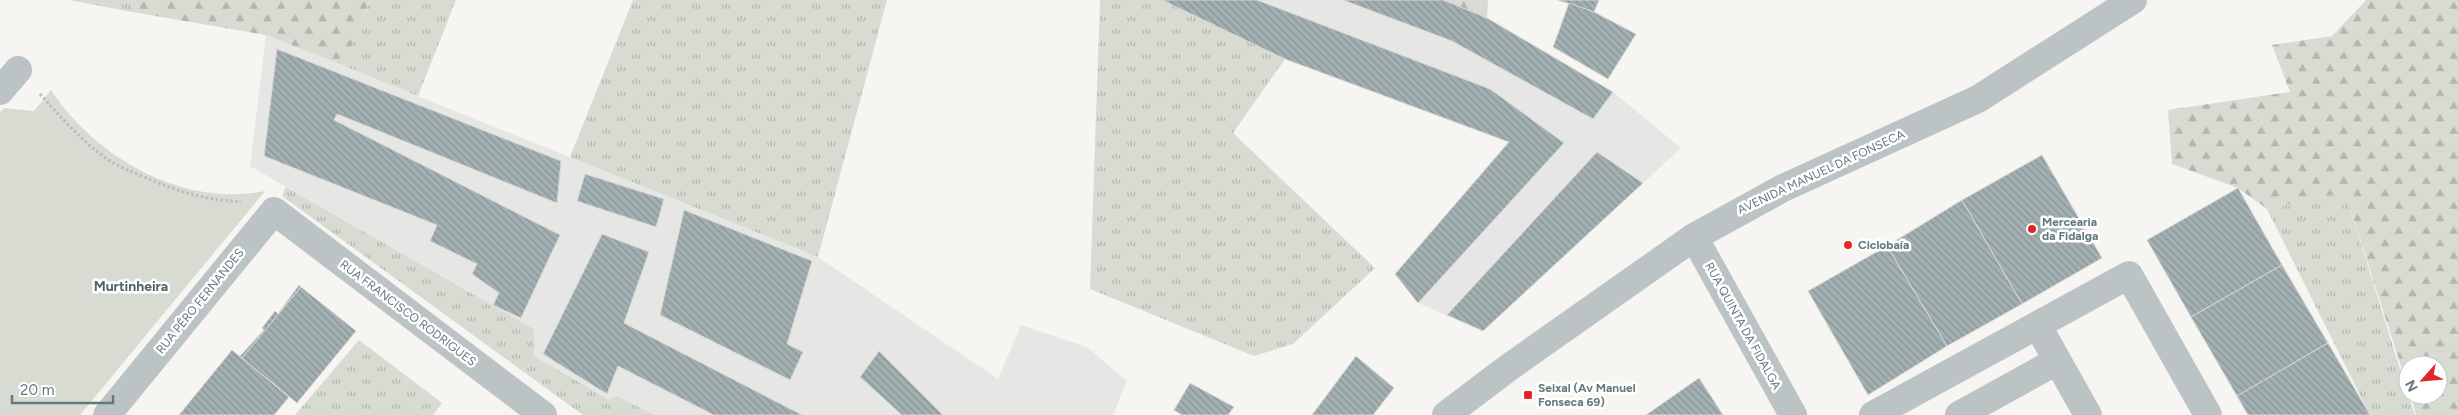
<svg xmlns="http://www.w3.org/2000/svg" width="2458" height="415" font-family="Figtree,sans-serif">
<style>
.built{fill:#e6e7e5}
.grass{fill:url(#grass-tufts)}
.forest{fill:url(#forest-firs)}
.green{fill:#d7dbd1}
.building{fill:url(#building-back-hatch);stroke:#d7d6d5}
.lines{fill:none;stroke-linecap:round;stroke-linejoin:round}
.path{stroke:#b9bdbe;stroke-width:3;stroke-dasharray:2.5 2.5;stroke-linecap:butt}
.minor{stroke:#bcc3c5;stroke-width:28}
.tertiary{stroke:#bcc3c5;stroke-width:28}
.poi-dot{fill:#e22628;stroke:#fff;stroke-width:2}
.labels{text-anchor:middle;stroke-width:5;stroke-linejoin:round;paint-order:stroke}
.street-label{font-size:12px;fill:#61787d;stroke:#fff}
.poi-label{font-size:12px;font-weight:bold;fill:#61787d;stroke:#fff;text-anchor:start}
.neighbourhood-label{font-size:14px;font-weight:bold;fill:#536468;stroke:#fff}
</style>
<defs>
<pattern id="grass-tufts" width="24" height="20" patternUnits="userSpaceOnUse" patternTransform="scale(1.25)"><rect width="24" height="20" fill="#d7dbd1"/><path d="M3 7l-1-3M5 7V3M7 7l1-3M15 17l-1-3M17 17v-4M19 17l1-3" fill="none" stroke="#b2b6af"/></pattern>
<pattern id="forest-firs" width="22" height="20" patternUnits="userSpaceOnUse" patternTransform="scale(1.25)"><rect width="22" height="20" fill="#d7dbd1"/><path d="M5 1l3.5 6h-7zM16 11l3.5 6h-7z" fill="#b2b6af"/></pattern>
<pattern id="building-back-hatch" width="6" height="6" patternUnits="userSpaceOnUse" patternTransform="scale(1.25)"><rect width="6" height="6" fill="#a3b0b2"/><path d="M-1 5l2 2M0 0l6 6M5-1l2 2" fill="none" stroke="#889496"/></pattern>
</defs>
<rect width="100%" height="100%" fill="#f6f5f2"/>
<!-- built -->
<g class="built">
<polygon points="1162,0 1443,0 1487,18 1613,92 1681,148 1483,331 1418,303 1395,274 1508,142 1285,59"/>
<polygon points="266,35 818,257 998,379 1021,325 1087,347 1127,381 1113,415 654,415 619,396 608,399 534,356 534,329 250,166"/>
</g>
<!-- grass -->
<g class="grass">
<polygon points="69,0 135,0 138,13"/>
<polygon points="370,0 456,0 418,96 344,66"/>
<polygon points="633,0 887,0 818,257 570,157"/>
<polygon points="1100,0 1162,0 1285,59 1233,133 1375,268 1293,344 1254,356 1090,289"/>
<polygon points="286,187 534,329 534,356 608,399 618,396 654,415 583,415 282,196"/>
<polygon points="2345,192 2408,395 2415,415 2370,415 2267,209"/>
<polygon points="359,340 442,403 433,415 295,415"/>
</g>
<!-- forest -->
<g class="forest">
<polygon points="135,0 370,0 344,66 266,35 138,13"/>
<polygon points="1443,0 1488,0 1487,18"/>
<polygon points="2366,0 2458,0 2458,415 2416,415 2410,395 2438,395 2438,365 2408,365 2408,388 2345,192 2267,209 2238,188 2172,164 2168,110 2290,92 2272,45 2332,36"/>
</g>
<!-- green -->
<path class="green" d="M51,90c44,67 132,118 214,101l-185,224h-80v-303l4,-4 30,3z"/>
<!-- building -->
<g class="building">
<polygon points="1162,0 1257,0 1490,89 1564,143 1418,303 1395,274 1509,142 1285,59"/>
<polygon points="1343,0 1443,0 1487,18 1613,92 1593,119 1452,41"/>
<polygon points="1558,0 1599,0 1594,12"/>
<polygon points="1569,3 1594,12 1636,34 1608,79 1553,47"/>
<polygon points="277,49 561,161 557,203 337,114 334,120 560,235 521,318 493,305 499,293 472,274 477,264 430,241 437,225 264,156"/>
<polygon points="1597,152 1643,183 1483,331 1447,315"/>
<polygon points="2042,155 2102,258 2022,304 1962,200"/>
<polygon points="585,174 664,199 656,227 577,201"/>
<polygon points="2238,188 2282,265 2191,317 2147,240"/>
<polygon points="1962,200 2022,304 1947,346 1887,246"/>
<polygon points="684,210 812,261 787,344 803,352 790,380 660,315"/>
<polygon points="602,234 649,252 624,323 802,415 714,415 618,366 607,394 543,354"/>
<polygon points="1887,246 1947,346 1868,395 1808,291"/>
<polygon points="2282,265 2328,343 2237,396 2191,317"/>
<polygon points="299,285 301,287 242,358 240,356 264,330 262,328 275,311 278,314"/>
<polygon points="301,287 356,331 297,403 242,358"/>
<polygon points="2328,343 2370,415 2248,415 2237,396"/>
<polygon points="232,350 289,397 274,415 179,415"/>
<polygon points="879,351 943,415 902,415 860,377"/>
<polygon points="1356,356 1394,388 1373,415 1312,415"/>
<polygon points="1699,378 1723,415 1646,415"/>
<polygon points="1190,383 1234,407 1228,415 1182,415 1174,410"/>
</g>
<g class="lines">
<!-- path -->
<path class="path" d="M40,94c19,21 37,42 59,59 13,11 28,17 43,23 37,16 59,23 99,26"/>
<!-- minor -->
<g class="minor">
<polyline points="0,91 18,70"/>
<polyline points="1694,237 1793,415"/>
<polyline points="2038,326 2088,415"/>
<polyline points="107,415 274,211 543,415"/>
<polyline points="1873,415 2129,275 2208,415"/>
<polyline points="1959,415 2057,361"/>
</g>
<!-- tertiary -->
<polyline class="tertiary" points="1446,415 1508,368 1694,237 1783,188 1978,99 2133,0"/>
</g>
<!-- markers -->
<g class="poi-dot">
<circle cx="2032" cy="229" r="5"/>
<circle cx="1848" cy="245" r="5"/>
<rect x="1523" y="390" width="10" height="10" rx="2.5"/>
</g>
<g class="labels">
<!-- street labels -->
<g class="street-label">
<text transform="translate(1821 172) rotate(-25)" y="4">AVENIDA MANUEL DA FONSECA</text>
<text transform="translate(200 301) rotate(-51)" y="4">RUA PÊRO FERNANDES</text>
<text transform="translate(408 313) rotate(37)" y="4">RUA FRANCISCO RODRIGUES</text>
<text transform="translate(1743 326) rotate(61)" y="4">RUA QUINTA DA FIDALGA</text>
</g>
<!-- poi labels -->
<g class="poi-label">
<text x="2042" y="226">Mercearia<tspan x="2042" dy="14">da Fidalga</tspan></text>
<text x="1858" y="249">Ciclobaía</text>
<text x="1538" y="392">Seixal (Av Manuel<tspan x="1538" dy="14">Fonseca 69)</tspan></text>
</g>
<!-- neighbourhood labels -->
<g class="neighbourhood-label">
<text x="131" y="291">Murtinheira</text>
</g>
</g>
<!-- north arrow -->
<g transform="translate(2423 380) rotate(243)"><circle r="24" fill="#ffffff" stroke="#c0c9cb"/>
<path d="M0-4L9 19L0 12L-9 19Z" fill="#e22628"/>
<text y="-8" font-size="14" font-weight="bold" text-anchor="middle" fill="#61787d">N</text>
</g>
<!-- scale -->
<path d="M12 395v8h101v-8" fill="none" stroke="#61787d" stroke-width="2.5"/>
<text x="20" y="395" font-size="15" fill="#61787d" stroke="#ffffff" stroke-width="4" paint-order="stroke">20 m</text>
</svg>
